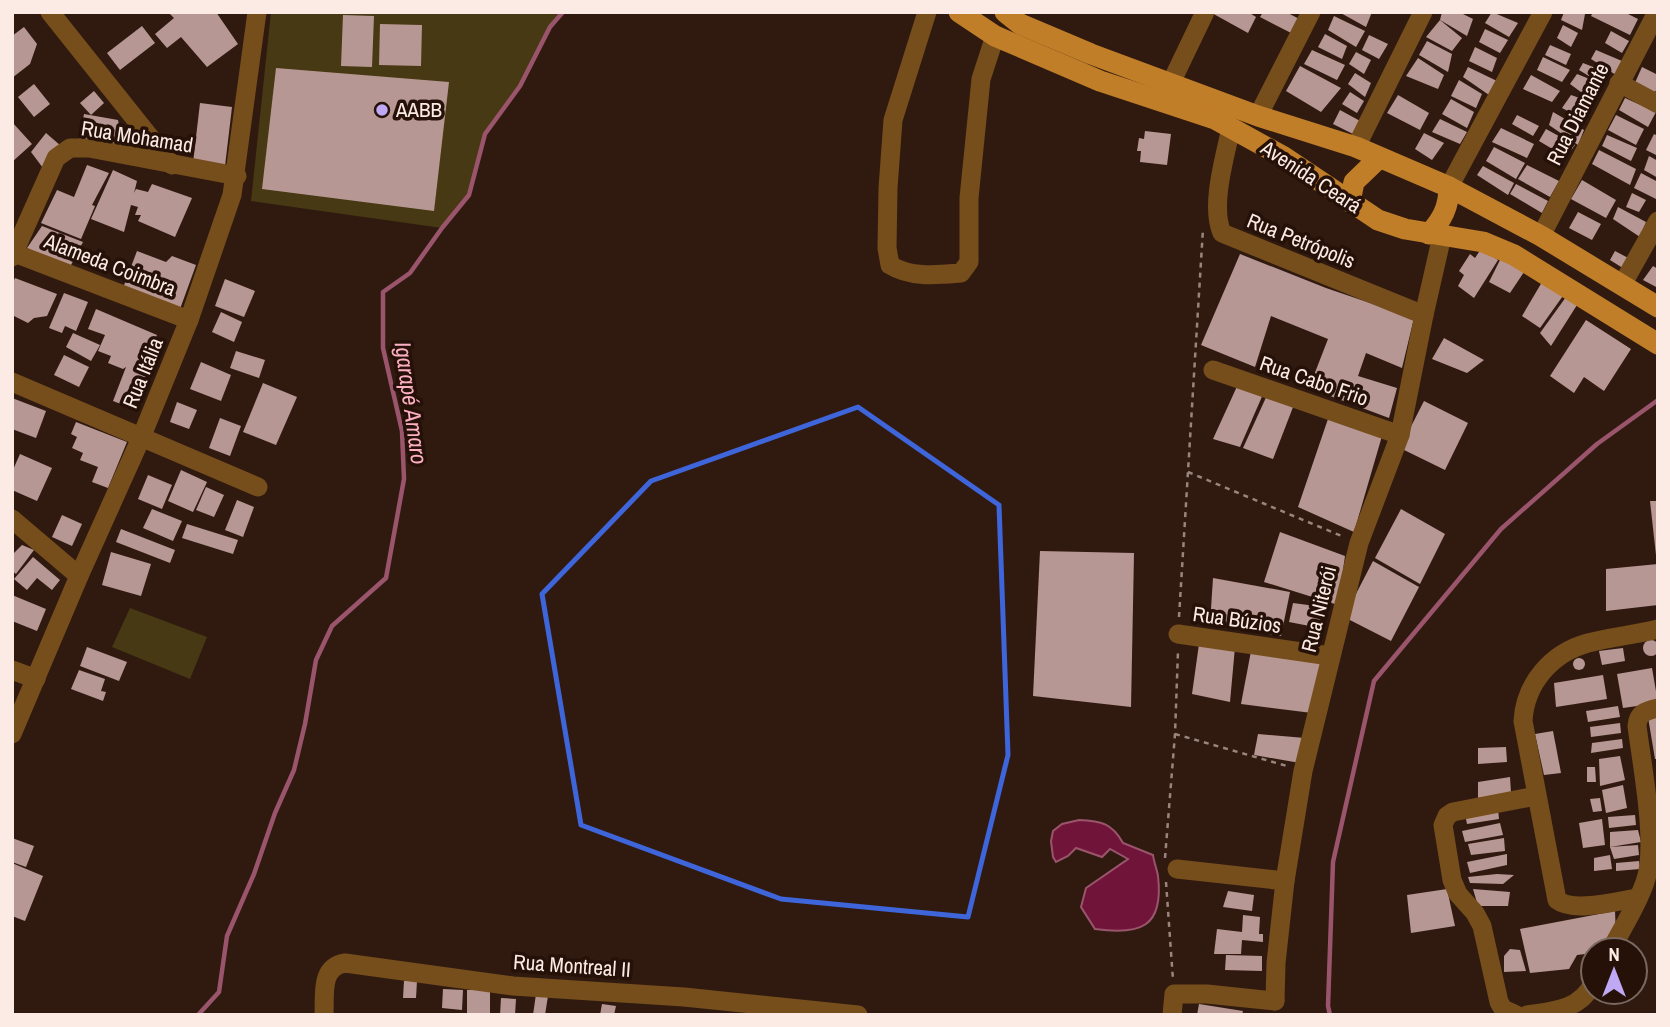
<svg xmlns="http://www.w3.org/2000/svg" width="1670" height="1027" font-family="'Archivo Narrow',sans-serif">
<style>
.green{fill:#473913}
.water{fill:#701539;stroke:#9a556c;stroke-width:2}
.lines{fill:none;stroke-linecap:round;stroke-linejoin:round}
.stream{stroke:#9a556c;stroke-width:4.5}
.building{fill:#b79794}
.path{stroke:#98857d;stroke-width:2.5;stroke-dasharray:5 5;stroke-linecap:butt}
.minor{stroke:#764e1c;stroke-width:19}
.major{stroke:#c17e28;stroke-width:21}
.marked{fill:none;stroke:#3e66da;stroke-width:5;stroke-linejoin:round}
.poi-dot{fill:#bfa9f4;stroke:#251107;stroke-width:2.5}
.labels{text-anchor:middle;stroke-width:7;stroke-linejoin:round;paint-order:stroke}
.poi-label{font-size:21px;fill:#fbebe4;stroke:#251107;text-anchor:start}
.street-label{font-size:21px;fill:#fbebe4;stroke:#251107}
.water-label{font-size:23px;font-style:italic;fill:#fdafc3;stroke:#251107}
</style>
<rect width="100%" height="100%" fill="#301a10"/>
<!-- green -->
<g class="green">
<polygon points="271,12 563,12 550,27 520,86 485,134 469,195 442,228 251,201"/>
<polygon points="130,608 207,637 190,679 112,647"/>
</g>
<!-- water -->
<path class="water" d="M1079,820c22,1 33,3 44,23l30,12c1,8 4,14 5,21 6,52 -18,59 -63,53l-14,-22 5,-19 42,-29 -18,-10 -8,8 -26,-9 -8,8 -12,6 -3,-5 -2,-16 2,-10 9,-7z"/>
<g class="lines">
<!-- stream -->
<g class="stream">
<polyline points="198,1015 219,992 227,936 254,874 275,813 294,770 305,724 316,660 332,626 386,578 404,479 402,431 383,348 383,292 410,273 442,228 469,195 485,134 520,86 550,27 563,12"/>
<polyline points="1330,1015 1328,1006 1333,862 1374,681 1501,529 1597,444 1658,400"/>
</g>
</g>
<!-- building -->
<g class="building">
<polygon points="168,12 216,12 238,44 207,67 181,37 167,48 155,34 174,18"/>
<polygon points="1210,12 1248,12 1256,17 1248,33"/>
<polygon points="1263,12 1286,12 1303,21 1295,35 1260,17"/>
<polygon points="1339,12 1372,12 1366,27"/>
<polygon points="1442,12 1459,12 1473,19 1467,36 1440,20"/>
<polygon points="1492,12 1518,23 1509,37 1485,23"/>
<polygon points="1564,12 1585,14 1582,30 1561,20"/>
<polygon points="1593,12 1624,12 1638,19 1630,35 1591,16"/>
<polygon points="343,15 374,16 372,67 341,66"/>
<polygon points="1334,16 1365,31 1356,47 1328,30"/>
<polygon points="1440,20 1462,38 1452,51 1426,37"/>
<polygon points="380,24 422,25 421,66 379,65"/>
<polygon points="1563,25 1578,33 1571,47 1557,38"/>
<polygon points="142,26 155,43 120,70 107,53"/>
<polygon points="24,27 37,44 30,64 12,78 12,36"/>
<polygon points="1485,29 1508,40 1500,53 1479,42"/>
<polygon points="1611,31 1629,41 1622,53 1605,43"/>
<polygon points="1325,34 1347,46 1342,59 1318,47"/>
<polygon points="1369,35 1388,44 1379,59 1362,50"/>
<polygon points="1427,41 1452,54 1448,72 1419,55"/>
<polygon points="1550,45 1571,54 1566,65 1545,55"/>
<polygon points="1475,47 1497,58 1492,72 1469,61"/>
<polygon points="1312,50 1345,65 1337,80 1304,64"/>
<polygon points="1596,50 1622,61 1616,75 1591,59"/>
<polygon points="1356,52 1371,60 1364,74 1349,64"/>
<polygon points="1543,57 1570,70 1562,82 1537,70"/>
<polygon points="1418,58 1444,75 1438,89 1406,76"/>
<polygon points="1583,63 1601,70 1597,81 1579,70"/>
<polygon points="1300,66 1341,88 1321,112 1286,91"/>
<polygon points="1468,67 1497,81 1489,95 1463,77"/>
<polygon points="1642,67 1658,75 1658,87 1655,92 1634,85"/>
<polygon points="276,68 449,82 434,211 262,189"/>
<polygon points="1355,73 1371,83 1365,97 1348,84"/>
<polygon points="1577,74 1597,82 1589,98 1570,84"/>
<polygon points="1531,75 1560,91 1552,102 1523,89"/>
<polygon points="1459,80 1482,94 1476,108 1451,96"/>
<polygon points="34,84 50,104 34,117 18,97"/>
<polygon points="94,91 104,103 91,115 80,103"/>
<polygon points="1350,92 1364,101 1357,113 1342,104"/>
<polygon points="1398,95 1429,113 1420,130 1387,113"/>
<polygon points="1571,95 1591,102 1585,120 1562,108"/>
<polygon points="1625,98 1656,112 1648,127 1619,110"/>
<polygon points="1451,99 1474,112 1467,128 1442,114"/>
<polygon points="200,103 232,107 225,166 193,163"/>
<polygon points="1340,110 1362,122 1355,135 1333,124"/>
<polygon points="1553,112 1584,130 1578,145 1549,125"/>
<polygon points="84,114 118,120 123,149 79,142"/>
<polygon points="1517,115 1539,126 1533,136 1512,124"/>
<polygon points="1616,115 1644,129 1636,145 1608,130"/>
<polygon points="1440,119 1467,132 1460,144 1432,132"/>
<polygon points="12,122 32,144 12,162"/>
<polygon points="1501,128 1534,144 1527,158 1492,142"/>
<polygon points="1546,129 1575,145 1566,157 1539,141"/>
<polygon points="1145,131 1171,134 1167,165 1140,162 1141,151 1137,151 1139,138 1144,139"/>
<polygon points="46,133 61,146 43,168 31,152"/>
<polygon points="1424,133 1444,143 1432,160 1415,149"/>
<polygon points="1654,134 1658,136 1658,156 1646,150"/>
<polygon points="1607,135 1637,148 1631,161 1602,146"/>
<polygon points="1494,147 1525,163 1516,179 1486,161"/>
<polygon points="1599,150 1636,169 1630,185 1592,164"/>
<polygon points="1649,156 1658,161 1658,178 1644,170"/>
<polygon points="87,165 109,173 92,205 95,206 81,239 41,223 57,190 74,197"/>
<polygon points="1527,165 1559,181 1550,197 1518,179"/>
<polygon points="1483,166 1514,183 1508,195 1477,175"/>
<polygon points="113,170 137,181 134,193 136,189 148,192 152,184 192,198 175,237 138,221 141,215 135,215 138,207 131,205 124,232 91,219"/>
<polygon points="1641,173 1658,182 1658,200 1634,188"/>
<polygon points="1582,180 1616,200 1606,218 1571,199"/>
<polygon points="1516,184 1548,201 1542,213 1510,194"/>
<polygon points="1632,193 1646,200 1639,212 1626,207"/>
<polygon points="1618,207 1646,222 1640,237 1613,219"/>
<polygon points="1578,212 1601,224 1592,240 1569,228"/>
<polygon points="42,226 83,242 69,269 27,248"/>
<polygon points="1481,249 1498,260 1474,298 1458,286 1464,275 1459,271 1470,254 1475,258"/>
<polygon points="137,251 166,262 172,256 196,265 180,309 123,288"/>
<polygon points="1615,251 1632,260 1626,270 1610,260"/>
<polygon points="1240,254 1326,288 1414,318 1402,368 1366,353 1358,376 1397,388 1389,418 1309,388 1328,339 1271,316 1255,367 1201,345"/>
<polygon points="1503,254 1526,269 1510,293 1489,282"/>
<polygon points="1653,266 1658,269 1658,288 1643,280"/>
<polygon points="1545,277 1565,293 1540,328 1522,316"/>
<polygon points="15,278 57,294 47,316 34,318 28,323 12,315 12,284"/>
<polygon points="225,279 255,291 244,317 215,306"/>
<polygon points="64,293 88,302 76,331 65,326 62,333 49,328"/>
<polygon points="1566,297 1577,305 1551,346 1540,333"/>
<polygon points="96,309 157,335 141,373 147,376 134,409 113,401 126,367 123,369 108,363 111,356 98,351 105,335 88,329"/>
<polygon points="221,312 242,322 234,342 212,332"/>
<polygon points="1586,320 1631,349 1604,391 1584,377 1574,393 1550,376"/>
<polygon points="73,333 100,345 91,361 66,347"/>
<polygon points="1444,338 1484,360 1467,373 1432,359"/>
<polygon points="236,351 265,360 259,378 230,368"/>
<polygon points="64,355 89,367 79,387 54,375"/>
<polygon points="201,362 231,375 221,401 190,389"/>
<polygon points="1239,382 1264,392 1240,447 1213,439"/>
<polygon points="263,383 297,397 276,445 243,432"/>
<polygon points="1268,393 1295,402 1273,459 1243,448"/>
<polygon points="12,398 46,411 36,438 12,429"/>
<polygon points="1424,401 1468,423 1445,470 1400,448"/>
<polygon points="177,402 197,410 189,429 170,422"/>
<polygon points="1329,416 1382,436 1354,532 1298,507"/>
<polygon points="220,418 241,426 230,456 209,448"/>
<polygon points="76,422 127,442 108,488 92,482 98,467 80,460 83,453 72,448 77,437 71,434"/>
<polygon points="20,454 52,468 37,501 12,490 12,472"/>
<polygon points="181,470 207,482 193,512 168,501"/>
<polygon points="148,475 172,485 162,509 138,499"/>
<polygon points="206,487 224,495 214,517 196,510"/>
<polygon points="237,500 254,507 243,537 225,530"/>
<polygon points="1650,501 1658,501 1658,554 1656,555"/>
<polygon points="152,509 182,521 173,541 143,528"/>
<polygon points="1401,509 1445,534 1420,584 1375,558"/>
<polygon points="62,515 82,524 72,546 52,537"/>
<polygon points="187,524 238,540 233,554 182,538"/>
<polygon points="121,529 175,550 170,563 116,542"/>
<polygon points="1280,532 1345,556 1338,605 1264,582"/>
<polygon points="22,545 34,550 16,574 12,571 12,555"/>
<polygon points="1040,551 1134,553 1131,707 1033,696"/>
<polygon points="111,552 151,564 141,596 102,585"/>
<polygon points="33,557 60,580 52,590 37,578 27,590 14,579"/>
<polygon points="1373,561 1419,587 1391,641 1344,617"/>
<polygon points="1658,564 1658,605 1606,611 1606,569"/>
<polygon points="1213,578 1290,592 1281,636 1210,624"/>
<polygon points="12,595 46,609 37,631 12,621"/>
<polygon points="1293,603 1323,607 1320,628 1289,622"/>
<circle cx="1651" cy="648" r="8"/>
<polygon points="1199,644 1235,647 1230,702 1192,694"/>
<polygon points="87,647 127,662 119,681 80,666"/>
<polygon points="1623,648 1625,661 1602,665 1599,651"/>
<polygon points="1251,651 1322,664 1312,713 1241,704"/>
<circle cx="1579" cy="664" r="6"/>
<polygon points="1652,668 1658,703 1623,708 1617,674"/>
<polygon points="79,670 105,679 101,691 106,692 103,701 71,689"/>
<polygon points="1603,675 1607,699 1556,707 1554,683"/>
<polygon points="1618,706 1620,717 1588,722 1586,711"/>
<polygon points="1658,714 1658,759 1655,759 1648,717"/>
<polygon points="1620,723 1621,733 1591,737 1590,727"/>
<polygon points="1553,731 1561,773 1544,775 1535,734"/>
<polygon points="1258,734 1305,738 1300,763 1254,755"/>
<polygon points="1622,739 1623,748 1591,753 1592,743"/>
<polygon points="1506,747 1507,762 1478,764 1478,748"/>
<polygon points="1620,756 1625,780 1600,786 1599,759"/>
<polygon points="1587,767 1595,767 1596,782 1587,782"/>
<polygon points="1510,777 1511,793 1478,798 1478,782"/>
<polygon points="1623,785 1627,808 1606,813 1602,790"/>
<polygon points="1600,798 1602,811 1593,812 1590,799"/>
<polygon points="1498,809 1499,819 1467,824 1465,814"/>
<polygon points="1635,815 1636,825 1609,828 1608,817"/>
<polygon points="1602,819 1605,845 1583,848 1579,823"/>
<polygon points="1500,823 1503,835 1465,842 1462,831"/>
<polygon points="1638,830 1641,842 1610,847 1638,845 1639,855 1614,859 1610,847 1610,832"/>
<polygon points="12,838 34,846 26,867 12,862"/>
<polygon points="1504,838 1505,851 1471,855 1468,844"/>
<polygon points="1507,854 1507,865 1470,873 1467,862"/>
<polygon points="1610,855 1612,869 1594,871 1594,858"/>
<polygon points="1639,861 1640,869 1616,871 1616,863"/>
<polygon points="12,863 43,876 25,921 12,916"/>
<polygon points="1497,874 1514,875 1503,884 1470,883 1468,877"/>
<polygon points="1447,889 1455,926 1411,933 1407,895"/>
<polygon points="1473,889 1510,892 1508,906 1478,906"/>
<polygon points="1228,891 1254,895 1252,911 1223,907"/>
<polygon points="1615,911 1616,936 1609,950 1593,950 1593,953 1577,955 1569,969 1530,973 1520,929"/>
<polygon points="1243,915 1260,917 1259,934 1263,934 1263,942 1242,940 1241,954 1214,954 1217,929 1242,932"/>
<polygon points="1510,949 1520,950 1526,971 1504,972 1504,956"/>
<polygon points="1226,955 1262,956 1262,971 1225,970"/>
<polygon points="404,981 417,981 416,998 403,998"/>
<polygon points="443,989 463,990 462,1010 442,1008"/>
<rect x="467" y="990" width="23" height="23"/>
<polygon points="536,994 548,996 545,1015 533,1015"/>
<polygon points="501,998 516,999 515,1015 500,1015"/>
<polygon points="602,1004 616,1006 614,1015 600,1015"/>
<polygon points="1199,1004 1243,1011 1242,1015 1197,1015"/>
</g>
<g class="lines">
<!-- path -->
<g class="path">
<polyline points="1188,472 1344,537"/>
<polyline points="1179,617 1203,229"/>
<polyline points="1175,734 1287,766"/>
<polyline points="1165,858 1175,734 1178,651"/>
<polyline points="1166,882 1173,980"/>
</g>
<!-- minor -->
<g class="minor">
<polyline points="50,12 172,165"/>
<path d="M927,12l-34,108 -5,68 -1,60 3,17c21,13 47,10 71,8l8,-11v-64l12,-119 14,-43"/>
<polyline points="1619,83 1658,104"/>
<polyline points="1170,85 1205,12"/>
<polyline points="1258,116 1311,12"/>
<path d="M1231,128c-6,29 -21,78 -9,105l202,82"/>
<polyline points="1356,147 1423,12"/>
<polyline points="1449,187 1543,12"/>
<polyline points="1541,236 1657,12"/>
<polyline points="14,253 189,320"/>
<polyline points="12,257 56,158 70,148 89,148 237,176"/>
<polyline points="1622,285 1658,221"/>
<polyline points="1213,370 1400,435"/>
<polyline points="12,382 258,487"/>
<polyline points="12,519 79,576"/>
<polyline points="1178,634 1330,656"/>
<polyline points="12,670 36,679"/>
<polyline points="12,734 79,576 141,438 189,320 232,195 257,12"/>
<polyline points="1177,869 1285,881"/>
<path d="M1638,898c-21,3 -64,15 -81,2l-34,-179c2,-37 28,-68 65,-78 22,-6 47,-8 70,-14"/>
<path d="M1611,950c11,-22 26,-44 34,-68 13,-35 -3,-116 -8,-156 1,-13 8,-15 21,-18"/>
<polyline points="1275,1001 1276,963 1285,881 1303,771 1359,543 1400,435 1424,315 1442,236"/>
<path d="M324,1015c1,-21 -4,-48 21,-52l168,23 171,11 174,18"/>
<polyline points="1172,1015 1174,994 1207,994 1275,1001"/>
<polyline points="1516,1015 1503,1009 1499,1002 1482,926 1475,913 1458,894 1452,880 1443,825 1447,816 1453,812 1536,796"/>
<path d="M1527,1015c27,-4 52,-5 66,-31"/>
</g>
<!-- major -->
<g class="major">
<polyline points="959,12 995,36 1100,81 1215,119 1284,157 1378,220 1405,229 1483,242 1514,255 1658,344"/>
<polyline points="1005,12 1020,24 1091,54 1258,116 1356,147 1449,187 1541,236 1658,307"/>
<polyline points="1350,202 1354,182 1379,158"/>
<path d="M1429,234c13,-14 20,-27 20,-47"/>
</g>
</g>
<!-- marked area -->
<path class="marked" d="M858,407l141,98 9,250 -40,162 -187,-18 -200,-74 -39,-231 109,-113z"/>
<!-- markers -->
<circle class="poi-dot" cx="382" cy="110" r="7"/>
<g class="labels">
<!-- poi labels -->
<g class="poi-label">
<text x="396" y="117">AABB</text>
</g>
<!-- street labels -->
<g class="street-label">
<text transform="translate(1578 114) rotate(-63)" y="7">Rua Diamante</text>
<text transform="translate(137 137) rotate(9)" y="7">Rua Mohamad</text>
<text transform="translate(1311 177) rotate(33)" y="7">Avenida Ceará</text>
<text transform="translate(1301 241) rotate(22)" y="7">Rua Petrópolis</text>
<text transform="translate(110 265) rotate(21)" y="7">Alameda Coimbra</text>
<text transform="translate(143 373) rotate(-68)" y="7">Rua Itália</text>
<text transform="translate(1314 381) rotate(19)" y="7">Rua Cabo Frio</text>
<text transform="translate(1319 609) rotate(-76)" y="7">Rua Niterói</text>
<text transform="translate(1237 620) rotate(8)" y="7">Rua Búzios</text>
<text transform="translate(572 966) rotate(4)" y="7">Rua Montreal II</text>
</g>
<!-- water labels -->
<g class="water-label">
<text transform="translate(411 403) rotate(82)" y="8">Igarapé Amaro</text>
</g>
</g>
<!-- border -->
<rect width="1670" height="1027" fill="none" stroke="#fbebe4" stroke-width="28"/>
<!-- north arrow -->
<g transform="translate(1614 971)"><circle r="33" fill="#251107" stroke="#7b685f" stroke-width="2"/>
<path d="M0-5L12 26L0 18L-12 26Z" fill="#bfa9f4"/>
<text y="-10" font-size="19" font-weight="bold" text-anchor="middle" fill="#fbebe4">N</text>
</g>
</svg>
